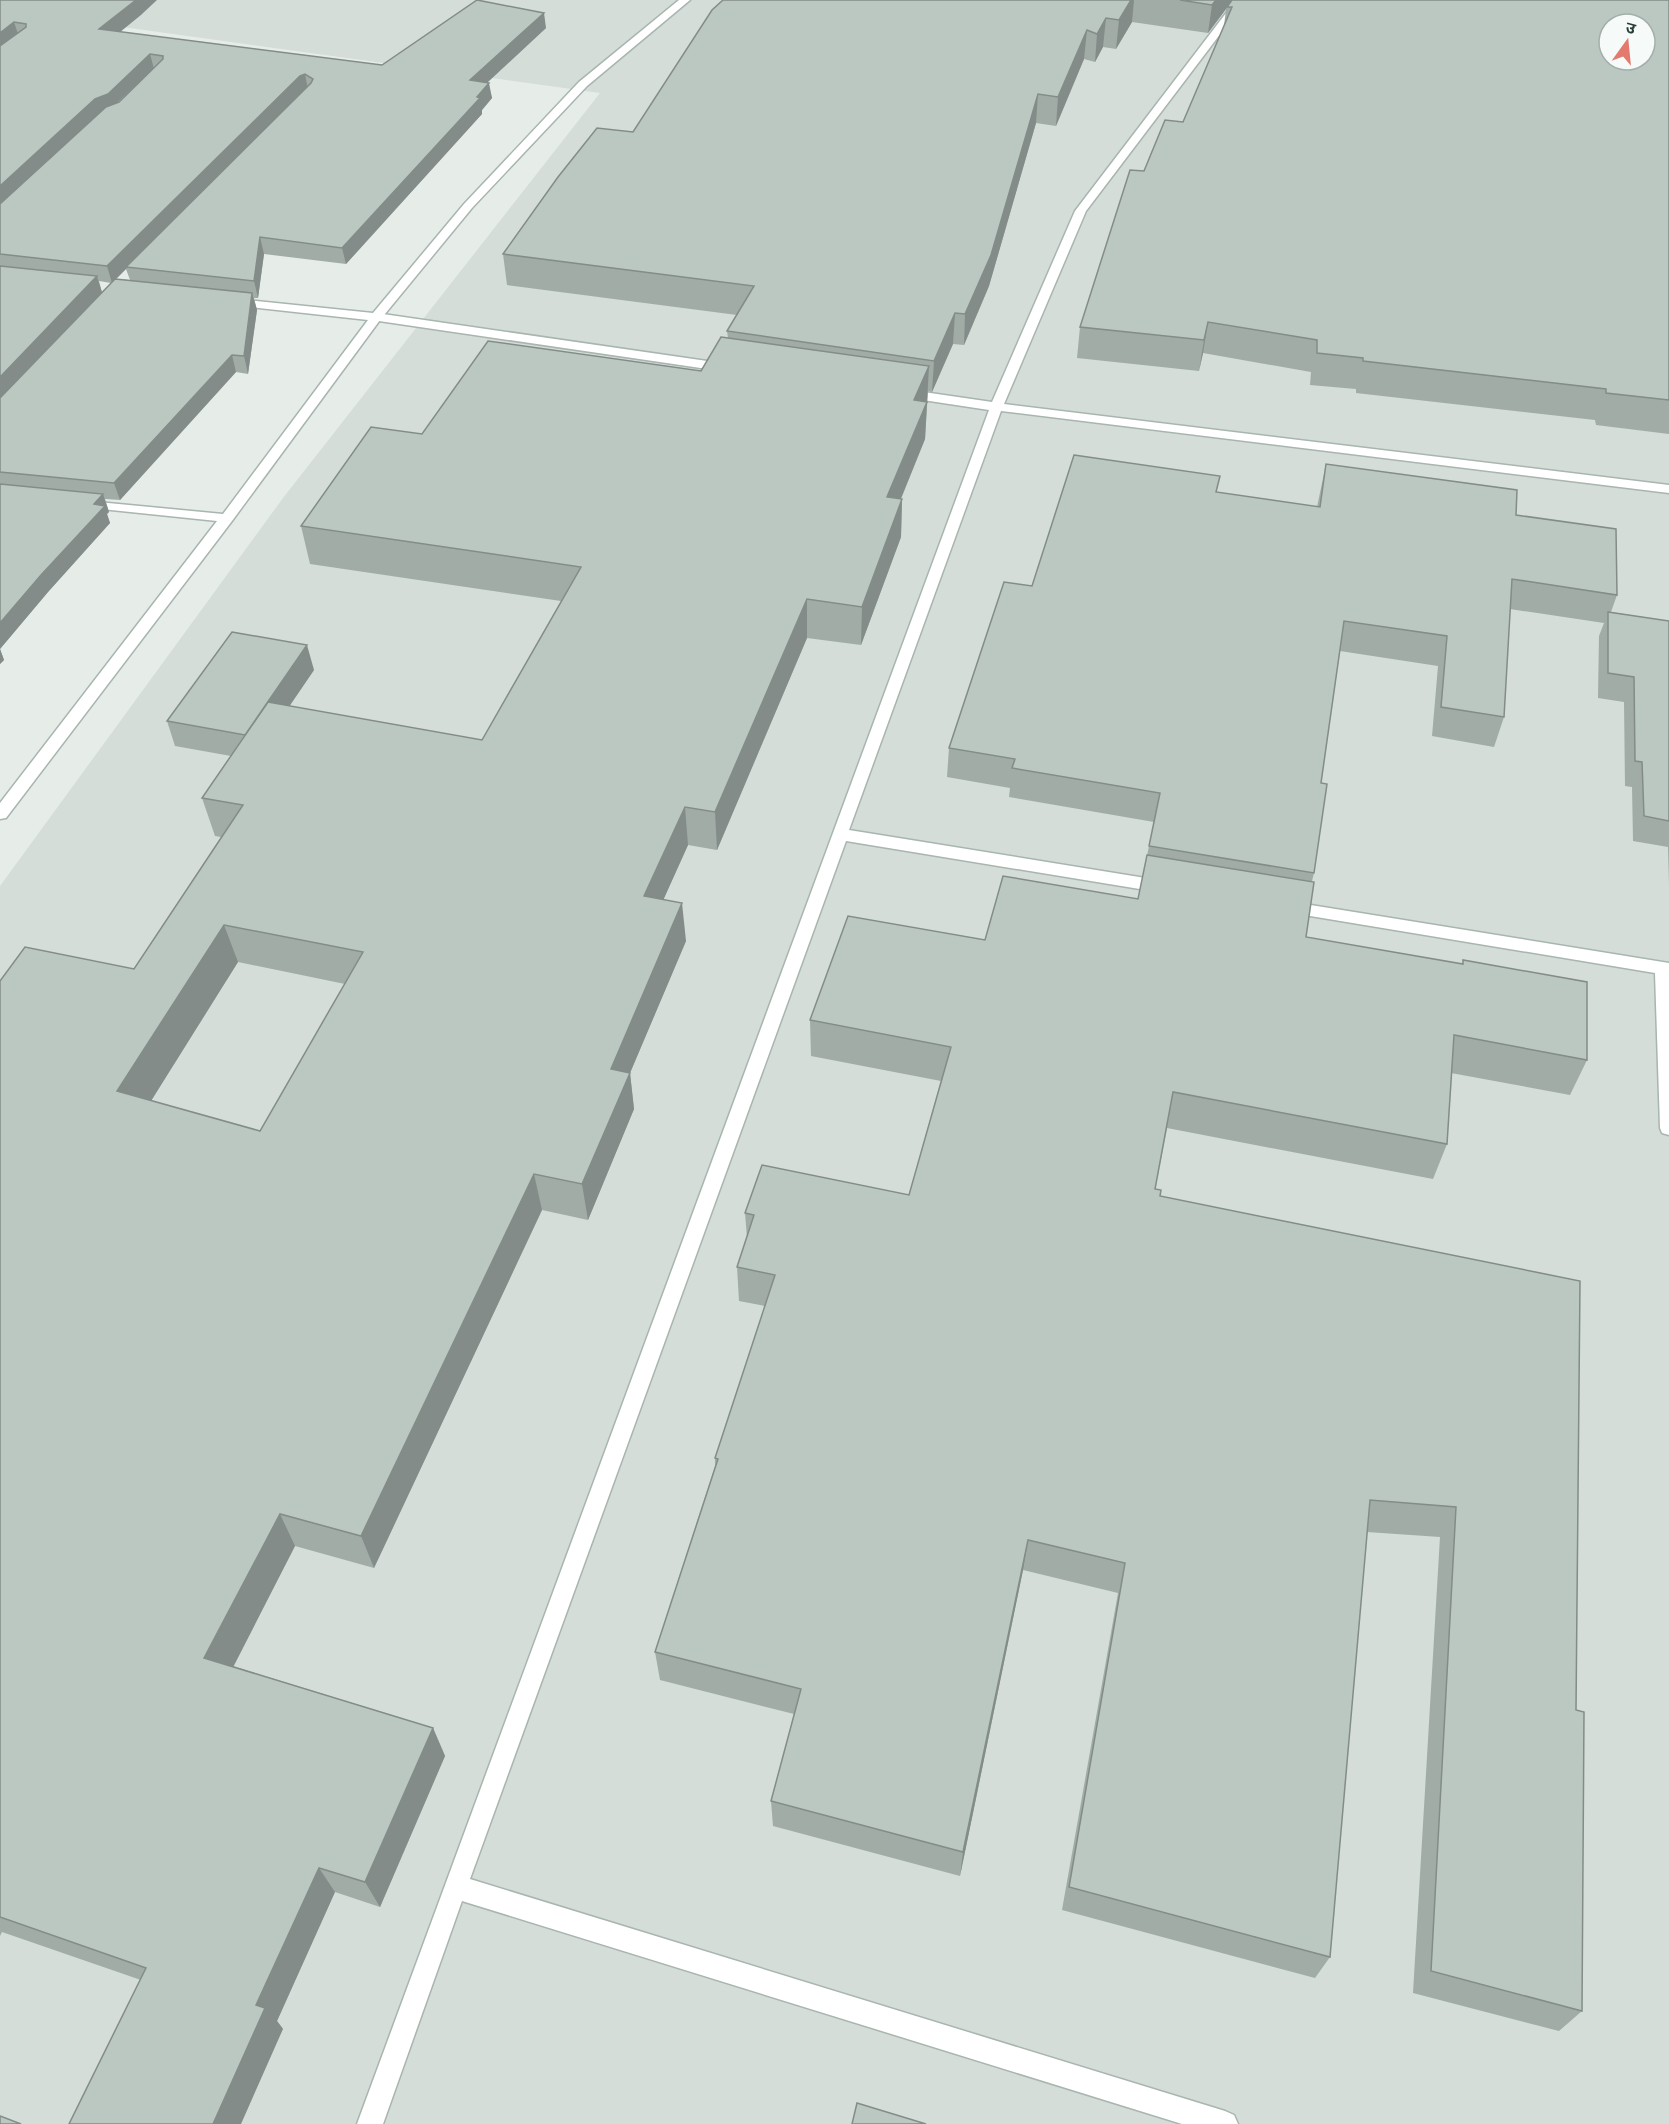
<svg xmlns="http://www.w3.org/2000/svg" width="1669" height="2124" font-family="'Source Sans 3','Noto Sans Devanagari',sans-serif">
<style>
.built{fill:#d4ddd8;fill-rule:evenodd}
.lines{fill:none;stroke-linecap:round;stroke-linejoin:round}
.lane-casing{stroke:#a9b5af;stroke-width:3}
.street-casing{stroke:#a9b5af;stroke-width:3}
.lane{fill:#fff;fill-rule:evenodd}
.street{fill:#fff;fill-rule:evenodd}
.wall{fill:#a1aca7;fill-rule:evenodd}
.shaded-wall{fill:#838c88}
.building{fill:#bbc8c2;stroke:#838c88;stroke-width:1.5;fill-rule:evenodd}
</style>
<rect width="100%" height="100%" fill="#e6ede9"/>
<!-- built -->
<path class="built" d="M0,0h1669v2124h-1669v-1238l283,-388 317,-405 -600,-83zM1609,24h36v36h-36z"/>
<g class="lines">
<defs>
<g id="lane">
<polygon points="1236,0 1246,0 1086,211 1004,404 1669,485 1669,493 1001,411 849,830 1164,881 1170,883 1172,887 1170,891 1164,893 846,841 470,1879 1225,2111 1234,2115 1238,2124 1182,2124 462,1901 383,2124 357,2124 989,410 903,397 897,393 903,389 992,402 1075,211"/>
<polygon points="376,313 728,364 734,368 728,372 372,320 372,314"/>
<polygon points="1286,901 1669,963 1669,1135 1662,1133 1660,1128 1655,973 1280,911 1278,907 1280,903"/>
</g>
<polygon id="street" points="679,0 690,0 587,86 472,208 380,320 232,521 6,818 0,819 0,803 217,521 82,507 75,503 77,500 223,514 368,320 231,305 225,301 227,298 373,313 464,204 579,82"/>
</defs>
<!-- lane casing -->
<use href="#lane" class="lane-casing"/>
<!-- street casing -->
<use href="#street" class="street-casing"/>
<!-- lane -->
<use href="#lane" class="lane"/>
<!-- street -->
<use href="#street" class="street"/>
</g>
<!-- wall -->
<g class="wall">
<path d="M0,0l142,14 -22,18 262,33 164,-37 -59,54 5,16 -10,12v4l-136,150 -82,-10 -6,44h-4l3,12 -9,64 -12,-2 -116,128 -15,-1 4,13 -2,2 3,9 -62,69 -48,57 4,11 -4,4zM126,269l4,11 -14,-1zM99,281l12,2 -9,9z"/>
<path d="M723,0h946v434l-73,-9 -1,-5 -239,-27v-4l-46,-4 1,-13 -108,-19 -4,18 -122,-13 3,-31 64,-156 39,-49 41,-96 2,-17 -18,24 -76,-11 -16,27 -13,-2 -8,15 -11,-3 -28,67 -20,-3 -47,163 -25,59 -11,-1 -21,48 -4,-1 -3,48 -24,60h1l-1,38 -40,108 -54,-7 -90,212 -29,-5 -25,55 23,41 -56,132 4,36 -46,111 -46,-10 -168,358 -79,-22 -62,120 200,62 12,28 -65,151 -45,-15 -58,129 6,8 -281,-97 -2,4v-955l134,-12 87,-132 -6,-1 -13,-38 29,-42 -56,-10 -8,-25 147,-51 -25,36 193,34 79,-139 -251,-37 -9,-38 121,-92 279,-63 27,-33 -1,-7 10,-16 -230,-30 -4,-31 130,-122zM238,962l107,22 -85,147 -109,-30z"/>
<polygon points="1326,464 1516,515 1617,595 1611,612 1669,621 1669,885 1668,847 1633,841 1632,787 1625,786 1624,702 1598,698 1599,636 1604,623 1510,609 1504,717 1494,747 1432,736 1438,666 1340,651 1321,783 1314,873 1312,881 1306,937 1462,964 1463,960 1587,1060 1570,1095 1451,1073 1447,1144 1433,1179 1167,1128 1155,1189 1160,1196 1580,1281 1576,1710 1582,2011 1559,2031 1413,1993 1440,1537 1367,1532 1330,1957 1315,1978 1062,1910 1118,1593 1023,1570 960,1876 773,1826 771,1801 794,1714 660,1680 655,1652 715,1466 715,1458 765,1306 739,1301 737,1267 747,1238 745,1213 909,1195 941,1081 811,1056 810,1020 985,940 1138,899 1154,822 1009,797 1010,788 947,777 949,748 1032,586 1217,492 1317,507"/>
</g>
<!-- shaded-wall -->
<g class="shaded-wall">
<polygon points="136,0 157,0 142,14 104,45 99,29"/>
<polygon points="1131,0 1134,0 1132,22 1116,49 1119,20"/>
<polygon points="1216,0 1233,0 1227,7 1226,9 1208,33 1212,5"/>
<polygon points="544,13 546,28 473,96 470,80"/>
<polygon points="1106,18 1103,47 1095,62 1097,34"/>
<polygon points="14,22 19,37 0,52 0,33"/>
<polygon points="1087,30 1084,59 1056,126 1058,97"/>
<polygon points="150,54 154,69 0,208 0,186 95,99"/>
<polygon points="305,74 308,90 303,91 112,283 107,266 300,76"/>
<polygon points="489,83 492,98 482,110 482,114 346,264 342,248"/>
<polygon points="1038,94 1036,123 989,286 964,345 965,314"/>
<polygon points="260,237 264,254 258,298 254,281"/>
<polygon points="97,276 102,293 0,401 0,377"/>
<polygon points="252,293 257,310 248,374 244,356"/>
<polygon points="955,313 953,344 932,392 934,361"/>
<polygon points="1208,322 1203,353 1199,371 1204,340"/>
<polygon points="232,355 236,372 120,500 114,483"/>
<polygon points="929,366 925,439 886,535 887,497 914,400"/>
<polygon points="103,494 109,512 107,514 110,523 48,592 0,649 4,660 0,664 0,623 94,504"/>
<polygon points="902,499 901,537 861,645 862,607"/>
<polygon points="807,599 807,638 717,850 715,812"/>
<polygon points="307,645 314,670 253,760 245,735"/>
<polygon points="685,807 688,845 648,934 644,896"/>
<polygon points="682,903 686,941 630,1073 634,1109 588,1220 582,1184 611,1069"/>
<polygon points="224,925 238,962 134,1128 117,1091"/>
<polygon points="534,1174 542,1210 374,1568 361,1536"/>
<polygon points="280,1514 295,1546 223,1687 204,1658"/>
<polygon points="1028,1540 1023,1570 960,1876 963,1852"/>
<polygon points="433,1728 445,1756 380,1907 365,1882"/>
<polygon points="319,1868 335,1892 277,2021 283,2029 241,2124 213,2124 256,2005"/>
</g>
<!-- building -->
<g class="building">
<polygon points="0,0 136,0 99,29 382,65 477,0 544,13 470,80 489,83 477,97 480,98 342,248 260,237 254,281 126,267 311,83 313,79 305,74 300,76 107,266 0,254 0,204 106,107 119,102 163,59 163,56 150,54 108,94 95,99 0,186 0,46 26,27 26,24 14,22 0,33"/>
<polygon points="723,0 1131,0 1119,20 1106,18 1097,34 1087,30 1058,97 1038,94 991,255 965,314 955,313 934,361 727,331 754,286 503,254 558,177 597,128 633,132 712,10"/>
<polygon points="1180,0 1216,0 1212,5"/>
<path d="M1232,0h437v400l-63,-7v-4l-243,-28v-3l-46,-5v-13l-109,-18 -4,18 -124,-13 50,-157 14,1 21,-51 18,2 49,-115h-5zM1609,24h36v36h-36z"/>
<polygon points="0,266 97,276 0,377"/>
<polygon points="115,279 252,293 244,356 232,355 114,483 0,472 0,398"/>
<path d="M721,337l208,29 -15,34 13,2 -40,95 15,2 -40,108 -55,-8 -92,213 -30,-5 -41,89 38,7 -71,166 19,4 -48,111 -48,-10 -173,362 -81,-22 -76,144 229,70 -68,154 -46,-14 -63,137 9,3 -52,116h-144l77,-156 -146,-51v-936l25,-34 109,22 109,-164 -41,-7 66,-96 214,38 99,-173 -280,-41 70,-99 51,7 66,-93 213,30zM224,925l139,27 -103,179 -143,-40z"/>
<polygon points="1074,455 1220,476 1216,492 1320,507 1326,464 1517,490 1516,515 1616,529 1617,595 1512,579 1504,717 1441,707 1447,636 1344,621 1321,783 1327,784 1314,873 1149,846 1160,793 1012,768 1015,759 949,748 1004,582 1032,586"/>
<polygon points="0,484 103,494 94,504 105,506 41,575 0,623"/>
<polygon points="1608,612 1669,621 1669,821 1644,816 1642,762 1635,761 1634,677 1608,673"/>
<polygon points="232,632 307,645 245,735 167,721"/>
<polygon points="1147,855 1314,882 1306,937 1463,964 1463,960 1587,982 1587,1060 1454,1035 1447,1144 1173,1092 1155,1189 1161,1190 1160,1196 1580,1281 1576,1710 1584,1712 1582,2011 1431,1971 1456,1507 1370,1500 1330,1957 1069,1887 1125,1563 1028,1540 963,1852 771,1801 801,1689 655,1652 718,1459 715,1458 775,1275 737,1267 754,1215 745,1213 762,1165 909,1195 951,1047 810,1020 848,916 985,940 1003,876 1138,899"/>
<polygon points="857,2103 926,2124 852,2124"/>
<polygon points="0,2116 21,2124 0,2124"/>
</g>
<!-- north arrow -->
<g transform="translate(1627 42) rotate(15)"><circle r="28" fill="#f6faf8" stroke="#a3afaa" stroke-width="1.5"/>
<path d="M0-4.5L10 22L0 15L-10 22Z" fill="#e4796d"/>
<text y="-9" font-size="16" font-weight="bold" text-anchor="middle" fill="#273e34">उ</text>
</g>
</svg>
